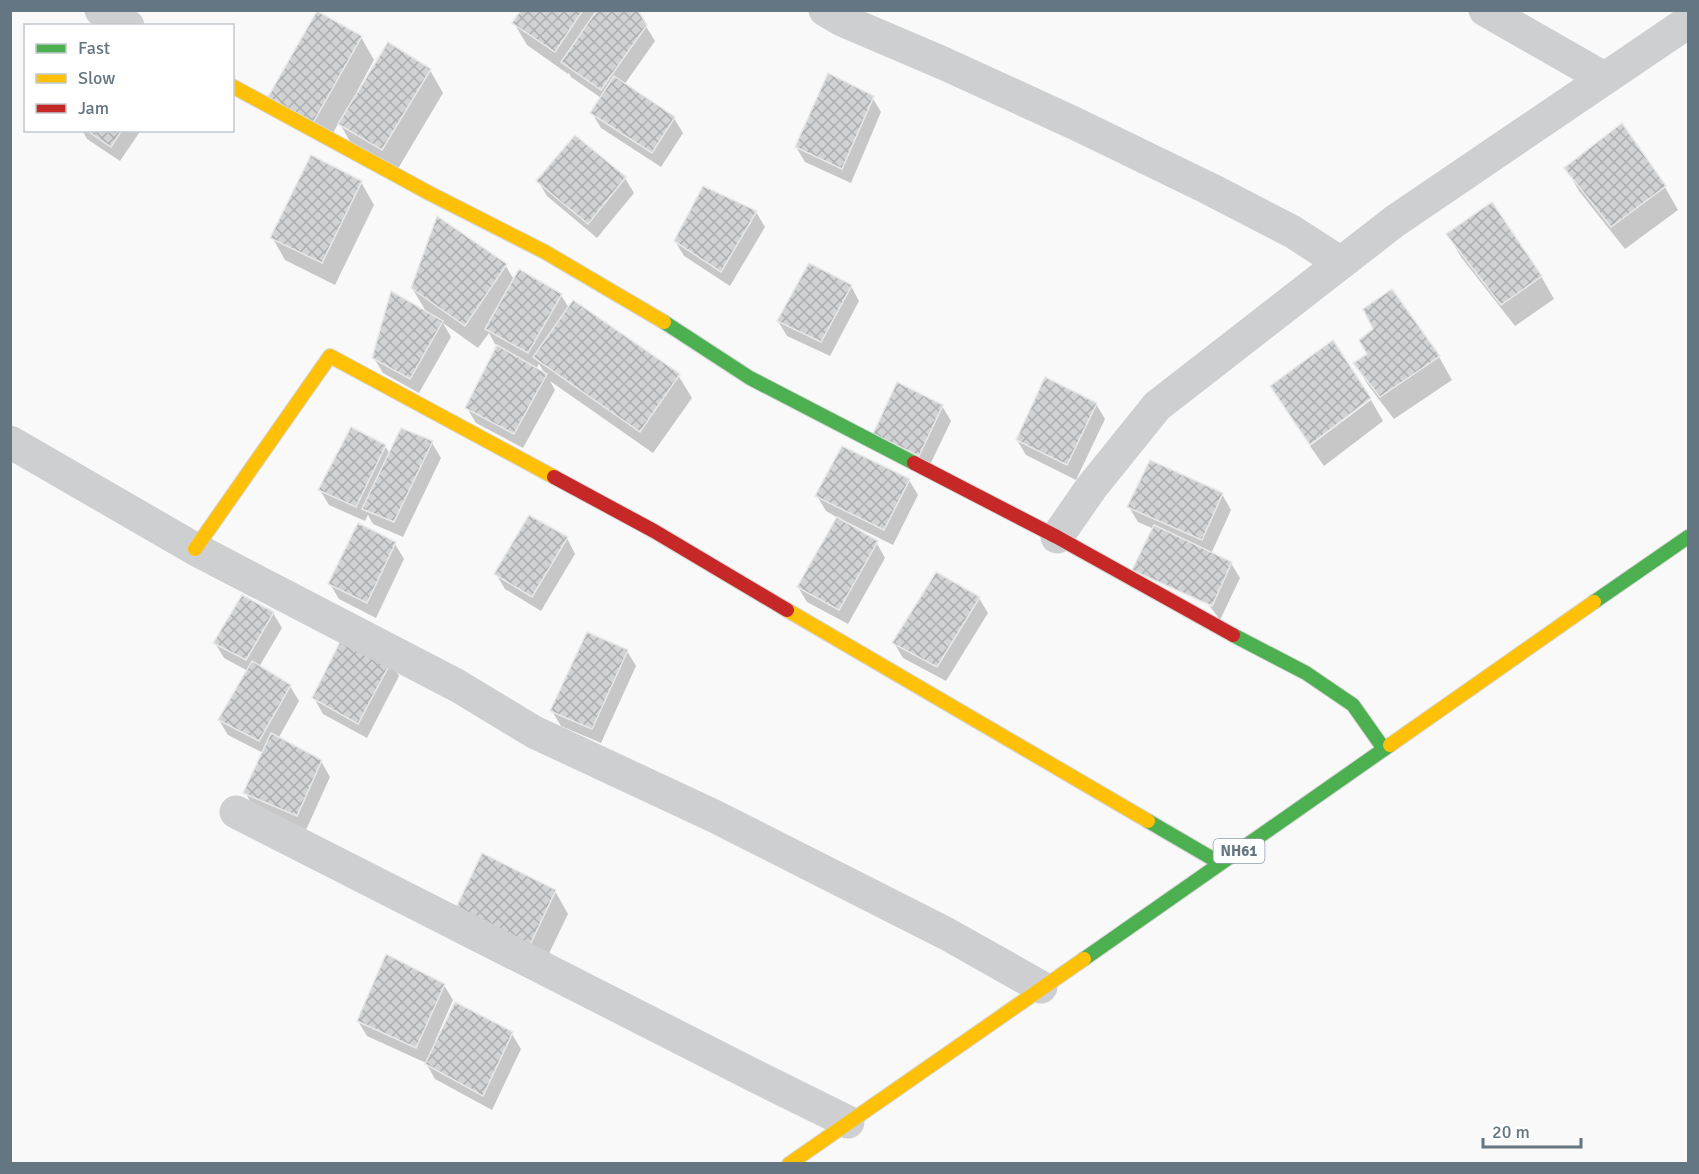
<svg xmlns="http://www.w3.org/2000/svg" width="1699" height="1174" font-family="Signika,sans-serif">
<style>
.shadow{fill:#0003;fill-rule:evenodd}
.building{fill:url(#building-cross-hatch);stroke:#e8e8e8;stroke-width:1.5}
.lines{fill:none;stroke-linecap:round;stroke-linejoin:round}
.fast-casing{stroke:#d5d6d7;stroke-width:16}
.slow-casing{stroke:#d5d6d7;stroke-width:16}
.jam-casing{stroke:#d5d6d7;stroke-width:16}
.street{stroke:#cecfd0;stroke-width:33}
.fast{stroke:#4caf50;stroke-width:14}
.slow{stroke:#ffc107;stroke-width:14}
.jam{stroke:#c62828;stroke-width:14}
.labels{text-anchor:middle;stroke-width:6;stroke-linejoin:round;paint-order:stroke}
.shield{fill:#fff;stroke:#939fa8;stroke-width:1.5}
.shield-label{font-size:15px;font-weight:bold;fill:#657683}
</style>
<defs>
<pattern id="building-cross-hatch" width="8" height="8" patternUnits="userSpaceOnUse" patternTransform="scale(1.5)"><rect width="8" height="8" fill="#d0d2d3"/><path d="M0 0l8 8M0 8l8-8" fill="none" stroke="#acafb1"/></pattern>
</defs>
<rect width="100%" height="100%" fill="#f9f9f9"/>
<!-- shadow -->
<g class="shadow">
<polygon points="522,10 636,10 655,41 624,85 674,118 683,133 661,167 601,128 592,113 601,98 571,77 569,73 568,74 527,45 514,23"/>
<polygon points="317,13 361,37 374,60 357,91 359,93 430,70 443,93 396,172 353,147 339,122 327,144 283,120"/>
<polygon points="872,97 881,112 851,183 805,162 796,147"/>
<polygon points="1622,125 1665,187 1678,210 1625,249 1579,191 1566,168"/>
<polygon points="82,130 141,130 120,161 87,139"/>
<polygon points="625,178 634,193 597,238 547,196 538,181"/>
<polygon points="361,182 374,205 335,285 285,260 272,237"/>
<polygon points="756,212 765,227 730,286 684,256 675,241"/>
<path d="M438,218l68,48 8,14 47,15 8,13 109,67 14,23 -39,55 -103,-72 5,9 -32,58 -47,-25 -9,-15 32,-62 -4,-2 -6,-11 -11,15 -35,-25 8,14 -32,56 -36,-20 -9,-15 53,-45 -15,-25zM539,364l6,10 -9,-5z"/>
<polygon points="1448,234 1541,276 1554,299 1515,326 1461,257"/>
<polygon points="851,286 859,301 830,356 787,336 778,321"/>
<polygon points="1392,291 1439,357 1452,380 1394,419 1368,385 1355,363 1369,355 1375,330"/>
<polygon points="1272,387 1369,398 1309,444 1285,409"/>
<polygon points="1371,400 1383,421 1324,466 1310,446"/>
<polygon points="1096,404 1105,419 1076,480 1026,455 1017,440"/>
<polygon points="942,406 951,421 927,471 883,449"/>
<polygon points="432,443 441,458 403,537 373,524 368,515 365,521 329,505 320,490 385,446 390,454"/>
<polygon points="909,480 918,495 893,545 845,521 844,523 876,542 885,558 848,624 807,602 798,587 838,518 826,511 817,496"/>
<polygon points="1222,494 1231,510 1211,554 1231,563 1240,578 1220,620 1154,529 1138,522 1129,507"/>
<polygon points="358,525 395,544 404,559 376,618 339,599 330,584"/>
<polygon points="567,538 575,554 541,611 505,589 496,574"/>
<polygon points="937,574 979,598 988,613 946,681 903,658 894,643"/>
<polygon points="273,613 282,628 259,667 290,686 299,701 278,739 321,761 330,777 306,830 254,808 245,792 263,753 228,735 219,720 248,671 224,658 215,643"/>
<polygon points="627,651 636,666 601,743 561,726 552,711"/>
<polygon points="391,661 399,676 367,738 323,714 314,698"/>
<polygon points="555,891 568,914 542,968 469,933"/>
<polygon points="444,985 453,1000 435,1041 437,1042 512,1034 521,1049 492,1110 435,1079 426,1063 367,1036 358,1021"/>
</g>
<!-- building -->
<g class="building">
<polygon points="521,10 583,10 555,52 512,23"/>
<polygon points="597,10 638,10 647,25 601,90 561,62"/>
<polygon points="317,11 362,36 313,123 268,97"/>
<polygon points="388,42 431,69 382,150 338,124"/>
<polygon points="828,73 874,96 842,169 795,147"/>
<polygon points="614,76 675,117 652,153 590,113"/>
<polygon points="1622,123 1666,186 1611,227 1564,168"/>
<polygon points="86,130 122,130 111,147"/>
<polygon points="575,135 626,177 588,224 536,181"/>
<polygon points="311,155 362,181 322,263 270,238"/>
<polygon points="703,186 757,211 721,272 674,241"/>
<polygon points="1492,202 1542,276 1501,305 1446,234"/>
<polygon points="437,216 507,264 465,326 411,288"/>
<polygon points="809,263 852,285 821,342 777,321"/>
<polygon points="519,269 562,294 528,353 485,329"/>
<polygon points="1392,289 1440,356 1380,397 1353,363 1367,354 1359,340 1373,329 1363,309"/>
<polygon points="391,291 443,321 410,379 372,358"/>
<polygon points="573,300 680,374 640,432 533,357"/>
<polygon points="1333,340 1371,398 1310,445 1270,386"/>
<polygon points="497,345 547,374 514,434 465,408"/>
<polygon points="1045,377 1097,403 1067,465 1016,440"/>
<polygon points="897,382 943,405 919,456 873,434"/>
<polygon points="351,427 386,445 356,507 318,490"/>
<polygon points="401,428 433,441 394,522 362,509"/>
<polygon points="842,446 910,479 884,530 815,496"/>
<polygon points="1150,460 1223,493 1202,540 1127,507"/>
<polygon points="529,515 568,537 532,597 494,574"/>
<polygon points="837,517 878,541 839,610 797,587"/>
<polygon points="358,523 396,542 367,603 328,584"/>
<polygon points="1154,525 1232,562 1212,606 1132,570"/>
<polygon points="936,572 980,597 937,667 892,643"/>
<polygon points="242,595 274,612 246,660 213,643"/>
<polygon points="587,632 628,650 592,729 550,711"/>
<polygon points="344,634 392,660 358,724 312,698"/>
<polygon points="252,661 291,685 259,741 218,720"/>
<polygon points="271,733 322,760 297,816 243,793"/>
<polygon points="482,853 556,890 529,947 455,910"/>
<polygon points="386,954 445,984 416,1048 357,1021"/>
<polygon points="455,1002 513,1032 483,1096 425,1064"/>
</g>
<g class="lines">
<defs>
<g id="fast">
<polyline points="664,322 750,378 914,463"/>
<polyline points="1594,602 1688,537"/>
<polyline points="1233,635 1306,673 1353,705 1384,749"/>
<polyline points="1148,821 1220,863"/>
<polyline points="1084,959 1390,745"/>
</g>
<g id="slow">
<polyline points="232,86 429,193 545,252 664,322"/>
<polyline points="195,549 330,356 554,477"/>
<polyline points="787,610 1148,821"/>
<polyline points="1390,745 1594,602"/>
<polyline points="789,1164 1084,959"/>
</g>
<g id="jam">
<polyline points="914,463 1057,537 1233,635"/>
<polyline points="554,477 654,531 787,610"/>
</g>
</defs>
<!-- fast casing -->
<use href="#fast" class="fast-casing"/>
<!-- slow casing -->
<use href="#slow" class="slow-casing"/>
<!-- jam casing -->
<use href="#jam" class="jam-casing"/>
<!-- street -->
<g class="street">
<polyline points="101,10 128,26"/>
<polyline points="825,10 842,20 945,64 1076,124 1210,189 1293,232 1341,263"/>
<polyline points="1485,10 1604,78"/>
<polyline points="10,442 195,549 458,686 534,732 714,816 947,934 1041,987"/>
<polyline points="1057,537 1091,488 1157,406 1395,221 1688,22"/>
<polyline points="236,812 757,1077 848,1122"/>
</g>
<!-- fast -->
<use href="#fast" class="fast"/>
<!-- slow -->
<use href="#slow" class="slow"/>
<!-- jam -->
<use href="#jam" class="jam"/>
</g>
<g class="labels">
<!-- shield labels -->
<rect class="shield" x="1213.5" y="839" width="51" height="24" rx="4.5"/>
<g class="shield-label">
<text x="1239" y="856">NH61</text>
</g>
</g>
<!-- border -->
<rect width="1699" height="1174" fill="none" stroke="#657683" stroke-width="24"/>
<!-- legend -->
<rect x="24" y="24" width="210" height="108" fill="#ffffff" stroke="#c1c8cd" stroke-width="1.5"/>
<rect x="36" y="44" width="30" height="9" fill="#4caf50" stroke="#c1c8cd" stroke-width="1.5"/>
<text x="78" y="54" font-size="18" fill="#657683">Fast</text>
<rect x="36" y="74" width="30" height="9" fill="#ffc107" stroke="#c1c8cd" stroke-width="1.5"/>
<text x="78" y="84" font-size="18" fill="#657683">Slow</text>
<rect x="36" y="104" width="30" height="9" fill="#c62828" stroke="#c1c8cd" stroke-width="1.5"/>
<text x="78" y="114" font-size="18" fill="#657683">Jam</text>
<!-- scale -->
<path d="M1483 1138v9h98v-9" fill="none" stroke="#657683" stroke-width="3"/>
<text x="1492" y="1138" font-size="18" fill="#657683" stroke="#ffffff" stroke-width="4.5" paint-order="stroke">20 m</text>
</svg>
